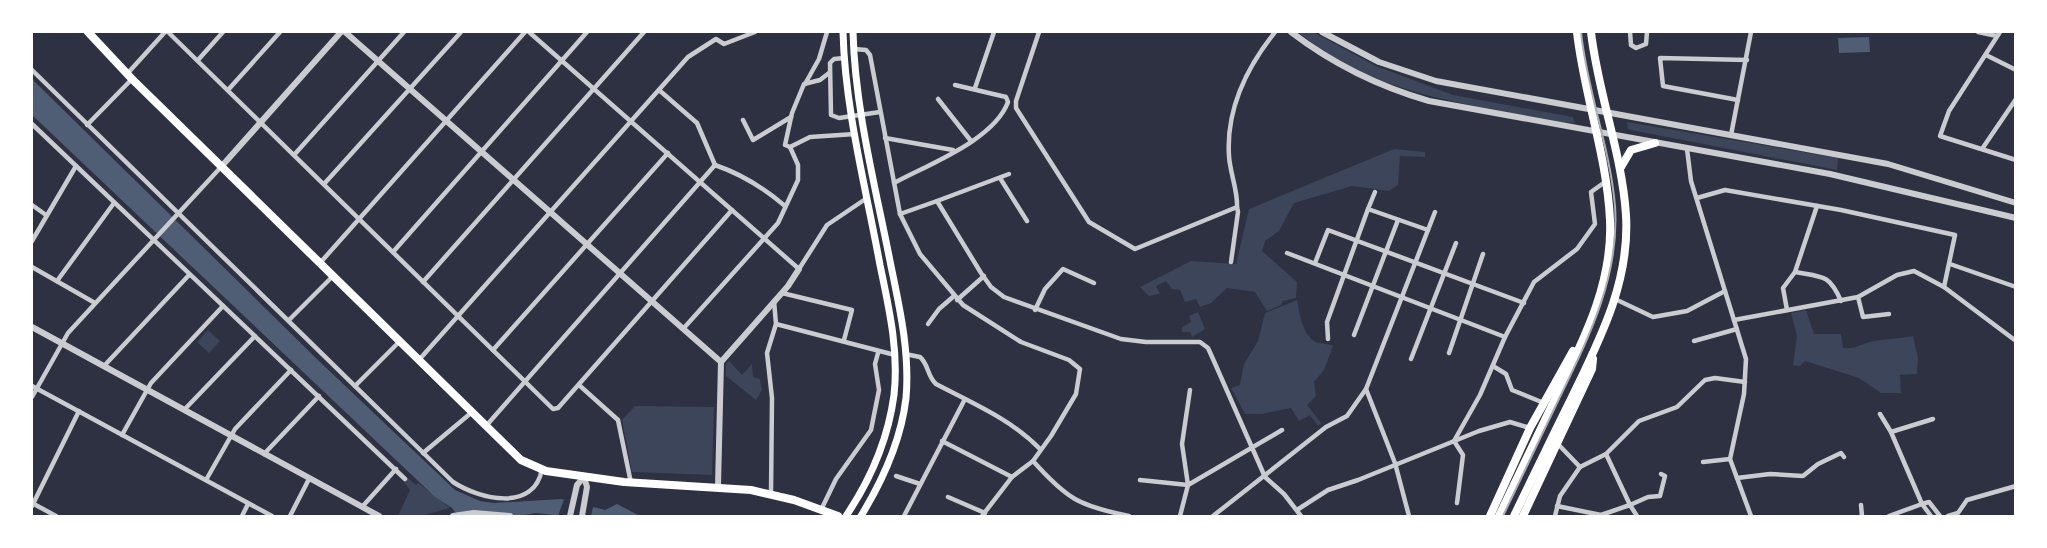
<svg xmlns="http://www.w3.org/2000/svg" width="2047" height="548" font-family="'Varela Round',sans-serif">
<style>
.green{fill:#3c4559}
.water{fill:#4f5d75}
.pier{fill:#2d3142}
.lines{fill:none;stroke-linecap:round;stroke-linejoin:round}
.minor{stroke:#caccd0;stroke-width:4.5}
.tertiary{stroke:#caccd0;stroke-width:6}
.secondary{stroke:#fff;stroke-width:7}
.primary{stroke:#fff;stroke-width:8}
.trunk{stroke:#fff;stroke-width:8}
.rail{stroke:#abadb3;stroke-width:2}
</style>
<rect width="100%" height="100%" fill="#2d3142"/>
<!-- green -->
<g class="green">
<path d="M1298,32h15l63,34 77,29 120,22 2,6c-24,-1 -49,-7 -73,-12 -74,-13 -146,-30 -204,-79z"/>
<polygon points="1627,122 1838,158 1837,170 1631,130 1628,129"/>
<polygon points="1394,149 1425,152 1425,157 1400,156 1398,185 1389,191 1352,186 1294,203 1279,231 1265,241 1262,251 1297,282 1296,298 1283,301 1281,305 1267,311 1255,292 1227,288 1211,303 1200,307 1196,299 1185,302 1180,290 1172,289 1166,281 1156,286 1160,294 1149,296 1140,287 1191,261 1236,264 1249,209"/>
<path d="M1297,300c3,15 5,32 17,41 4,3 14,2 19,5l-9,24 -10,12 2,14 -9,9 14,18 -3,3 -8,-11 -11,6 -8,-13 -29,6h-17l-14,-26 9,-3 4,-21 14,-23 7,-28z"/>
<path d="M1806,310l8,24h27l2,14c12,1 17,-3 27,-6 11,-3 30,-3 43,-6l5,22 -1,16 -17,1 1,18h-20l-22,-15 -54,-17 -5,5 -7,-1 4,-29 -6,-23z"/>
<polygon points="1198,312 1205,329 1192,337 1190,332 1182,332 1182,327 1191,322 1189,316"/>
<polygon points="208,330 220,341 209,353 197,342"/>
<polygon points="729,361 742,375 752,364 753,377 760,379 762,390 756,400 726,376 726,364"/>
<polygon points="635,406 714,407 712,475 632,472 622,420"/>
<polygon points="408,478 416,485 418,483 450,508 421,516 398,516 410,490 404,482"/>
</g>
<!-- water -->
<g class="water">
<polygon points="1869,37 1870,52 1839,53 1838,38"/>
<polygon points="32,79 319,361 455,490 480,501 494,503 561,499 605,510 617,504 640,516 563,516 536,513 519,516 458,516 452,508 435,497 32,115"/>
</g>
<!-- pier -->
<polygon class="pier" points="565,497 594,503 591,516 558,516"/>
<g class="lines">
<!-- minor -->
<g class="minor">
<polyline points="168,32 553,409 558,408 732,210"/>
<polyline points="529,32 799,269 827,225 867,198"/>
<path d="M1039,32l-23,69v7l73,114 46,27 102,-42c1,-16 -7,-34 -8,-51 -3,-46 18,-89 46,-124"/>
<polyline points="1630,32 1631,45 1636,48 1646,44 1647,32"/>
<polyline points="1978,32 1997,36"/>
<polyline points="2000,32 1949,111 1940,136 2016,160"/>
<polyline points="854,49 866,50 870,55 900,214 920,254 963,305 1021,342 1069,360 1080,369 1076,394 1051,436 1033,461 1012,477 982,516"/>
<polyline points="1986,55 2016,70"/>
<polyline points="844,58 834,59 830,63 831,115 839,118 880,112"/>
<polyline points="198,60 223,32"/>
<path d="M32,70l421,412c26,17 81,31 89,-13"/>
<polyline points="127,74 165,32"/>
<polyline points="805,84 819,59 827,32"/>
<polyline points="975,88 994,32"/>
<polyline points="228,90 280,32"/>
<polyline points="659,90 697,123 715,165"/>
<polyline points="938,99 971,141"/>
<polyline points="1738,100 1663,86 1660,58 1747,60"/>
<polyline points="743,120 753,140 791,117"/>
<polyline points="32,124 405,479"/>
<polyline points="87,125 132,79"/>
<polyline points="1731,135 1751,32"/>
<polyline points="885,138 953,150"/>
<polyline points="790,147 810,137 855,134"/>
<polyline points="1687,149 1691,181 1746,359 1744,394 1730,459 1751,516"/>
<polyline points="1982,149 2016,99"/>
<polyline points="294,155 404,32"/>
<polyline points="1000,178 1027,221"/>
<path d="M894,183c35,-19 100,-43 114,-81l-2,-5 -51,-12"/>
<polyline points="324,184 461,32"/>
<polyline points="1375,192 1368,209 1428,230"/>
<polyline points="1697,198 1725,190 1841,210 1955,235 1944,287"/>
<polyline points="937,201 1009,174"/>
<polyline points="32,205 46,215"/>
<polyline points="900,214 937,201 981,273 991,287 1004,297 1121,339 1146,342 1200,342 1208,348 1213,359 1265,477 1284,494 1301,516"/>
<polyline points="32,241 76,166"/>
<polyline points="393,252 587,32"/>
<polyline points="1287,253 1505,337"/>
<polyline points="1231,262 1238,212 1237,207"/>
<polyline points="320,263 525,32"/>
<polyline points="1315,263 1328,230 1524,303"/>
<polyline points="1950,264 2016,287"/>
<polyline points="32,267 95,303"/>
<path d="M1795,272c28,5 34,2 46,29"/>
<polyline points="57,281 114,203"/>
<polyline points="423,282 644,32"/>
<polyline points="782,293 852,310 844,340"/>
<polyline points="1858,297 1863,317 1889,314"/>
<polyline points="1615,299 1653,317 1687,311 1725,291"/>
<polyline points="957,300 984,276"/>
<polyline points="1035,310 1045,289 1063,269 1094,283"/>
<polyline points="1787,310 1783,288 1795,272 1817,206"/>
<polyline points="289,320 332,277"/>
<polyline points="1734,320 1858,297 1897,275 1914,271 1944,287 2016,341"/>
<polyline points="776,324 895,355"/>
<polyline points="928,324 939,309 954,296"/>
<polyline points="683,329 778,223 798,180 798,165 790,147 785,145 792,113 804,84 820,80 829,73"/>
<polyline points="1354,335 1398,220"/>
<polyline points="1328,339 1327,322 1368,209"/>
<polyline points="1694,341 1737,329"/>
<polyline points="493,350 668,153"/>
<polyline points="1449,353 1483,254"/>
<path d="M905,354l15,3c9,8 7,19 16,27 36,19 75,35 104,65"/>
<polyline points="1411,359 1456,243"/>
<polyline points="418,361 688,57 716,39 724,44 755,32"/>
<polyline points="104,366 189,275"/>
<polyline points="1493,366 1506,374 1512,390 1544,403"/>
<polyline points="579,385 618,420 631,483"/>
<polyline points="32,386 272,516"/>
<polyline points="355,386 399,342"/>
<polyline points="1366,389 1395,463 1409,516"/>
<polyline points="32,397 68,333 221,167"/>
<polyline points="184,410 255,336"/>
<polyline points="1880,414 1891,432 1922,504 1889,516"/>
<path d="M486,426l229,-261c26,9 49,23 70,41"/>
<polyline points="1891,432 1933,419"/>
<polyline points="122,435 151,383 223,306"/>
<polyline points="942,441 1012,477"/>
<polyline points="1557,443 1580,467"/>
<polyline points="423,453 471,413"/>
<polyline points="264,454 319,396"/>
<polyline points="1606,454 1630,505 1648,497 1660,496 1665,476 1661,474"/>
<path d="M1033,461c34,38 46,45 96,55"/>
<polyline points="1703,462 1730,459"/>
<polyline points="896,476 920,484"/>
<polyline points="1737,478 1770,474 1803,476 1818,464 1841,453 1844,457"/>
<polyline points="206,480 235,429 291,370"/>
<polyline points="1140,480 1188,485 1282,430"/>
<polyline points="771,494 772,398 767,353 776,324 774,301"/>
<polyline points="948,497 985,513"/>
<polyline points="32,503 56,516"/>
<polyline points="1457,503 1463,455 1454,441 1480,395 1505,337 1534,282 1577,249 1595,224 1591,192 1605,182"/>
<polyline points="1922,504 1929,502 1940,516"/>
<polyline points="1922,504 1931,516"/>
<polyline points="1861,505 1862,516"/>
<polyline points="32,506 79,411"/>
<polyline points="1557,506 1601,515 1630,505 1637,516"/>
<polyline points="362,507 396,469"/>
<polyline points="821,510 836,479 871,430 879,390 875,364 878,353"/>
<polyline points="1297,510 1328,490 1358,480 1479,431 1510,422 1530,428"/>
<polyline points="242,516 248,504"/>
<polyline points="290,516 309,479"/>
<polyline points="904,516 965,399"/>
<polyline points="1180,516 1188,485 1182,444 1190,390"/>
<polyline points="1213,516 1326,427 1347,416 1366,389 1435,212"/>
<polyline points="1555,516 1560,496 1580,467 1606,454 1639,421 1677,407 1705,380 1715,378 1745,382"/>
<polyline points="1948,516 1958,513 1967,500 2016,486"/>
</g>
<!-- tertiary -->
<g class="tertiary">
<polyline points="345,32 721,362"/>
<path d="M1291,32c42,32 86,54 138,69l401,73 186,44"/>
<polyline points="1322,32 1379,62 1436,81 1888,164 2016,203"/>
<polyline points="221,167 341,32"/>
<polyline points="32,327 379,516"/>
<polyline points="718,486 721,362 788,286 799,269"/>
<polyline points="453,516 474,513 510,516"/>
<polyline points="570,516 577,485 584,477"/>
<polyline points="582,516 587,487 584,477"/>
</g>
<!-- secondary -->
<g class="secondary">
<path d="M843,32c2,78 23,156 37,233 9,43 19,86 14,130 -6,45 -23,84 -48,121"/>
<path d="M853,32c2,78 23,157 38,234 9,43 19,88 15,132 -5,43 -23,82 -45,118"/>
</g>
<!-- primary -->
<polyline class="primary" points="88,32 132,79 521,460 546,471 624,482 751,490 794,500 838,516"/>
<!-- trunk -->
<g class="trunk">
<polyline points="1621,167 1631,150 1655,143"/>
<polyline points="1490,516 1530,428 1573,351"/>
<path d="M1499,516c19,-39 38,-79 57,-119 27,-56 57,-113 54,-177 -3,-64 -26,-125 -33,-188"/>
<path d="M1514,516c19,-39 38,-79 58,-119 28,-58 58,-115 54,-182 -4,-62 -28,-121 -35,-183"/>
<polyline points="1523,516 1592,369 1593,359"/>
</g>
<!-- rail -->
<path class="rail" d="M1503,516c18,-38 37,-77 55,-115 30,-62 62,-124 57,-195 -5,-59 -28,-115 -34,-174"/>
</g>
<!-- border -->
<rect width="2047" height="548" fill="none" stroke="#ffffff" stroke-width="66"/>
</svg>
